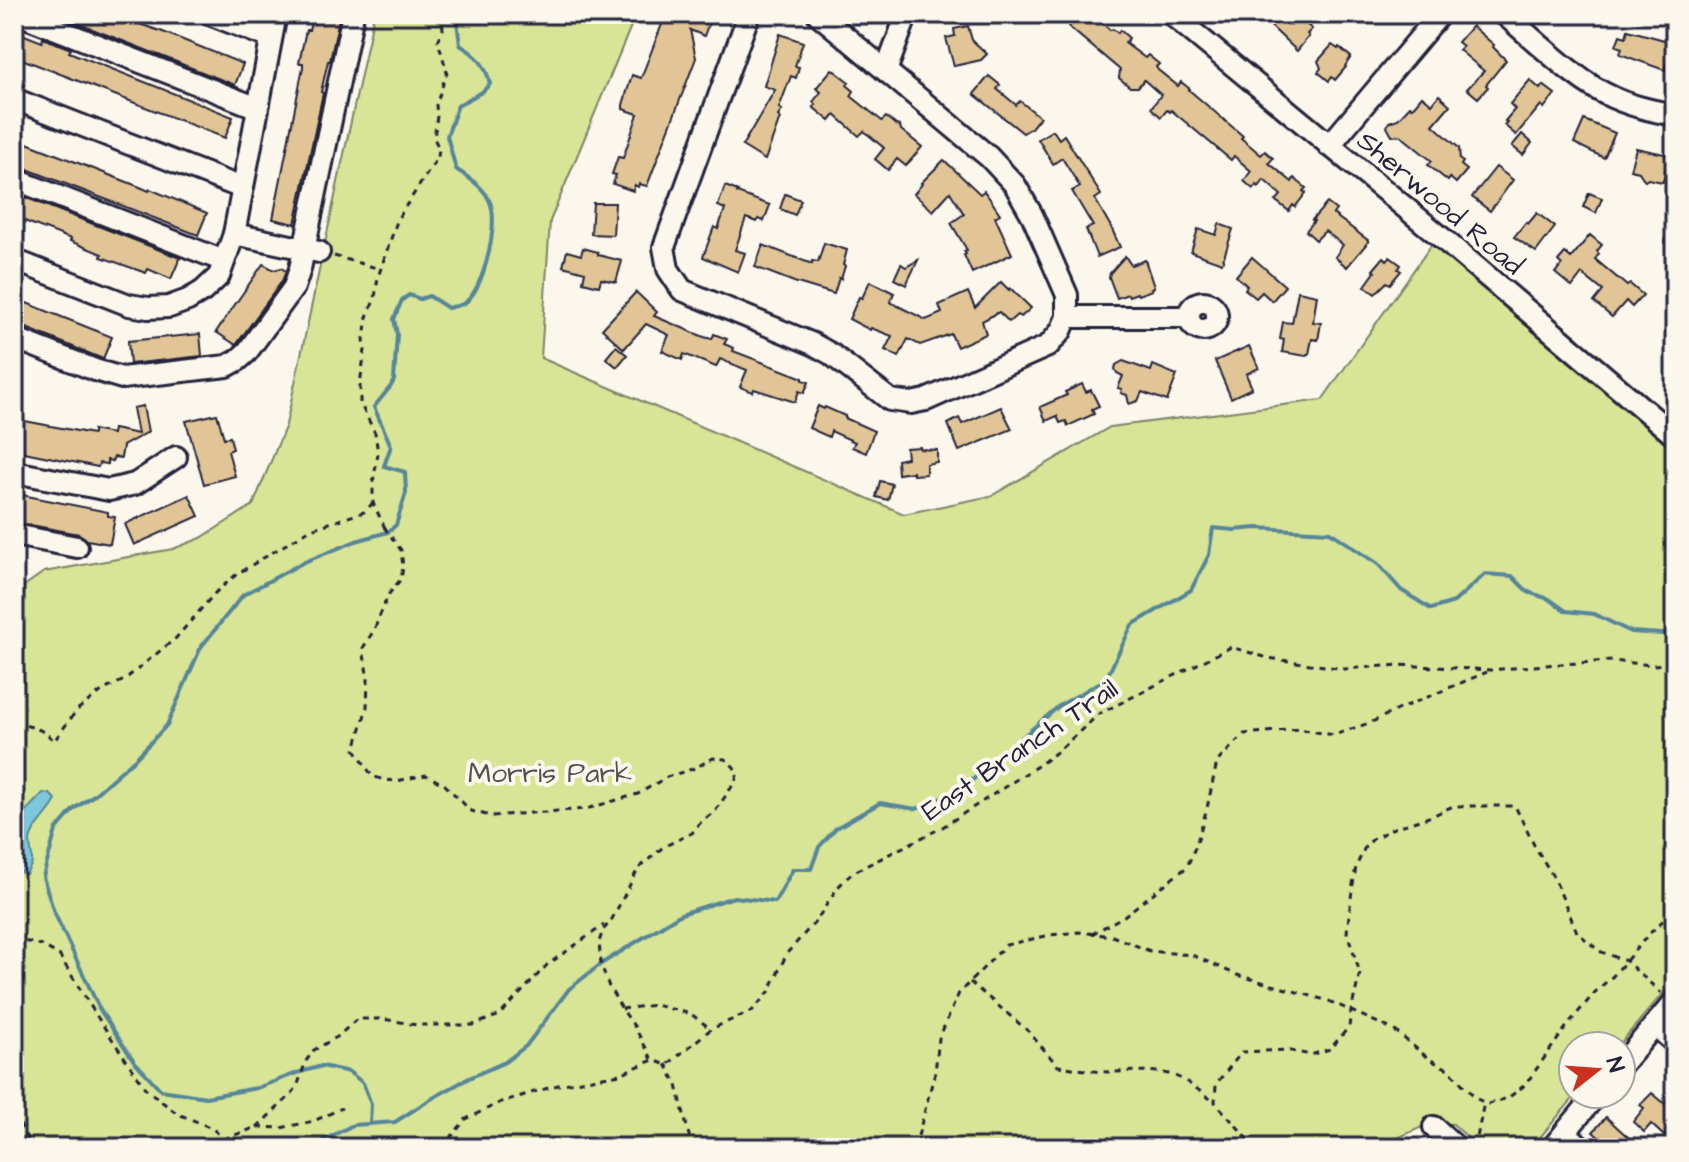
<svg xmlns="http://www.w3.org/2000/svg" width="1689" height="1162" font-family="'Architects Daughter',sans-serif">
<style>
.green{fill:#d8e496;stroke:#7d8368;stroke-width:2}
.water{fill:#7bc8da;stroke:#57869a;stroke-width:2}
.lines{fill:none;stroke-linecap:round;stroke-linejoin:round}
.stream{stroke:#57869a;stroke-width:4}
.building{fill:#e1c596;stroke:#22223b;stroke-width:2}
.minor-casing{stroke:#22223b;stroke-width:26}
.path{stroke:#22223b;stroke-width:3;stroke-dasharray:6 6;stroke-linecap:butt}
.minor{stroke:#fbf7ec;stroke-width:20}
.labels{text-anchor:middle;stroke-width:8;stroke-linejoin:round;paint-order:stroke}
.street-label{font-size:28px;fill:#22223b;stroke:#fbf7ec}
.park-label{font-size:28px;fill:#505252;stroke:#fbf7ec}
</style>
<rect width="100%" height="100%" fill="#fbf7ec"/>
<filter id="ink" filterUnits="userSpaceOnUse"><feTurbulence type="fractalNoise" baseFrequency=".0125" numOctaves="2"/><feDisplacementMap in="SourceGraphic" scale="16" xChannelSelector="R" yChannelSelector="G"/><feConvolveMatrix kernelMatrix="1 2 1 2 8 2 1 2 1" color-interpolation-filters="sRGB"/></filter>
<g filter="url(#ink)">
<!-- green -->
<polygon class="green" points="374,14 636,14 550,221 541,358 904,514 991,496 1110,427 1322,400 1437,237 1655,423 1675,420 1675,979 1618,1046 1573,1046 1573,1094 1577,1094 1531,1148 1479,1148 1453,1124 1431,1123 1375,1148 14,1148 14,593 44,572 173,549 201,538 253,505 286,425"/>
<!-- water -->
<path class="water" d="M43,793l7,1 6,6c-7,14 -19,22 -25,37 -3,9 2,16 1,25 0,2 -5,11 -6,12l-12,-4v-50l9,-6z"/>
<g class="lines">
<!-- stream -->
<g class="stream">
<path d="M370,1124l1,-20 -8,-21 -14,-11 -27,-6 -25,7 -40,15 -51,9 -45,-7 -27,-29 -34,-51 -46,-98 -11,-35 13,-47 18,-21 20,-14 42,-37 31,-33 34,-78 42,-52 59,-32 54,-22 32,-9 8,-7 10,-32 -1,-21 -21,-6 7,-20 -17,-39 17,-21 3,-6 3,-46 -3,-15 8,-19 7,-5 11,4 9,-3 19,12c6,-2 13,-2 18,-6 18,-15 32,-75 25,-97 -5,-17 -21,-26 -35,-36l-9,-33 11,-31 24,-13 8,-8c-4,-19 -13,-29 -30,-39l-3,-24 1,-7"/>
<polyline points="314,1148 324,1140 353,1125 395,1122 431,1099 469,1078 505,1062 526,1046 569,989 601,964 681,914 734,897 775,902 793,869 811,869 819,847 836,828 880,803 916,809 962,789 1059,706 1106,679 1132,625 1191,590 1209,555 1213,528 1234,530 1256,528 1330,532 1378,564 1401,590 1431,609 1454,602 1485,574 1512,576 1528,592 1549,599 1566,611 1594,614 1631,632 1662,634 1675,632"/>
</g>
</g>
<!-- building -->
<g class="building">
<polygon points="54,14 110,14 163,32 243,64 235,85"/>
<polygon points="313,14 340,14 330,61 328,61 321,92 323,93 295,224 273,219 303,67 303,63 299,63 306,30 309,30"/>
<polygon points="666,14 712,14 704,36 690,30 696,58 647,186 639,184 638,187 635,185 633,191 613,184 616,175 612,174 618,157 623,158 638,114 623,109 623,105 632,75 641,78"/>
<polygon points="1066,14 1092,14 1110,30 1113,29 1118,33 1120,30 1129,38 1125,43 1145,58 1148,55 1159,64 1156,67 1158,70 1178,86 1181,82 1190,89 1189,90 1243,136 1241,138 1261,155 1265,151 1273,158 1269,163 1292,182 1294,178 1306,188 1303,191 1306,193 1295,207 1293,205 1289,211 1276,201 1281,195 1264,180 1259,187 1257,185 1253,189 1244,181 1251,171 1234,156 1231,160 1171,110 1170,112 1167,110 1161,117 1151,108 1161,95 1144,80 1138,87 1130,87 1119,78 1120,70 1069,27 1073,21"/>
<polygon points="1258,14 1294,14 1312,29 1307,34 1309,36 1297,51"/>
<polygon points="968,26 972,40 987,54 981,60 954,66 946,38 955,36 954,29"/>
<polygon points="1472,26 1494,45 1493,47 1506,60 1486,85 1488,87 1478,98 1467,89 1484,71 1459,50 1463,46 1458,42"/>
<polygon points="1628,30 1675,43 1664,70 1620,54 1622,48 1616,46 1620,35 1626,37"/>
<polygon points="14,31 42,42 43,38 71,49 69,52 233,117 225,138 14,56"/>
<polygon points="780,34 803,42 795,66 799,67 796,78 791,76 779,108 782,110 778,116 780,118 765,160 742,146 775,90 764,86"/>
<polygon points="1332,45 1338,49 1339,47 1351,57 1345,66 1346,67 1335,80 1332,77 1329,81 1318,72 1321,68 1318,61"/>
<polygon points="832,69 849,82 847,85 854,91 851,96 882,121 886,117 896,125 900,126 901,130 922,147 906,166 897,159 888,170 875,159 884,148 864,131 859,136 835,115 830,121 813,107 816,105 813,102 821,92 816,88"/>
<polygon points="989,76 1000,85 997,89 1016,105 1020,101 1040,117 1031,128 1023,133 974,94"/>
<polygon points="1530,80 1540,89 1543,85 1555,94 1544,108 1541,105 1516,135 1504,125 1507,122 1505,121 1515,109 1510,104"/>
<polygon points="1439,95 1450,105 1433,125 1459,148 1460,160 1463,162 1461,165 1467,170 1456,183 1450,178 1448,181 1428,165 1432,161 1400,135 1392,136 1387,127 1389,122 1398,119 1410,106 1412,108 1422,96 1432,104"/>
<polygon points="1584,120 1615,133 1604,158 1574,143"/>
<polygon points="1053,130 1059,139 1064,135 1101,195 1095,199 1111,227 1120,247 1097,257 1086,229 1093,226 1072,191 1080,187 1062,158 1053,164 1038,139"/>
<polygon points="1522,134 1532,143 1523,155 1512,146"/>
<polygon points="14,138 140,187 149,191 150,189 207,213 198,235 14,164"/>
<polygon points="1636,148 1669,155 1663,182 1648,179 1645,181 1639,172 1630,170"/>
<polygon points="944,160 980,194 984,191 990,199 1000,214 995,217 1012,254 972,273 964,255 966,254 964,251 967,250 951,223 964,214 950,192 933,211 914,194 922,184 921,183"/>
<polygon points="1496,167 1513,180 1490,211 1472,197"/>
<polygon points="725,186 738,191 737,193 770,205 764,221 758,219 757,222 746,218 735,250 745,253 738,272 703,257 714,227 718,229 725,209 718,206"/>
<polygon points="14,193 180,258 171,279 148,269 146,273 101,257 102,254 70,241 71,239 14,217"/>
<polygon points="1589,193 1602,198 1596,213 1583,207"/>
<polygon points="785,194 801,200 795,215 780,209"/>
<polygon points="593,203 615,203 613,235 591,234"/>
<polygon points="1327,203 1336,210 1333,214 1369,241 1347,267 1335,257 1343,245 1325,231 1316,240 1306,231 1314,221 1312,220"/>
<polygon points="1537,213 1555,227 1536,252 1514,237 1526,222 1528,224"/>
<polygon points="1219,224 1233,229 1222,263 1191,252 1198,229 1216,235"/>
<polygon points="1590,235 1602,245 1597,251 1599,254 1595,259 1627,286 1630,284 1643,295 1632,307 1626,301 1612,317 1594,302 1603,291 1582,274 1572,287 1555,273 1562,265 1558,261 1565,253 1571,258"/>
<polygon points="824,243 847,250 843,265 845,266 841,279 839,278 834,294 794,282 755,267 763,245 812,264 812,261 818,262"/>
<polygon points="583,248 598,252 598,255 622,261 616,282 601,279 599,286 583,282 585,272 563,266 567,251 581,255"/>
<polygon points="1125,256 1131,265 1145,260 1154,287 1151,288 1152,290 1138,295 1137,293 1129,296 1128,294 1117,298 1109,277 1110,273"/>
<polygon points="1252,257 1285,286 1272,301 1262,292 1256,298 1245,289 1247,286 1236,276"/>
<polygon points="1384,257 1387,260 1390,257 1401,265 1398,269 1401,271 1390,284 1387,282 1375,294 1365,286 1375,272 1373,270"/>
<polygon points="918,260 906,285 894,279 901,264 906,267"/>
<polygon points="263,264 274,270 281,268 286,271 282,281 236,345 216,332"/>
<polygon points="870,281 894,293 890,302 926,320 942,313 939,305 968,292 975,308 1001,282 1009,290 1010,288 1031,308 1021,317 1017,315 1009,322 999,312 982,321 986,334 957,347 951,334 920,345 908,339 899,357 885,350 892,336 871,328 870,330 849,319 859,297 862,298"/>
<polygon points="1298,291 1317,295 1313,322 1321,323 1318,340 1312,339 1309,354 1307,354 1306,356 1282,352 1284,340 1280,339 1283,322 1292,323"/>
<polygon points="636,292 657,312 654,316 704,337 712,339 714,334 727,339 724,344 734,348 733,351 803,378 803,380 809,382 804,393 799,391 795,402 754,389 753,392 740,387 747,370 720,359 716,367 684,354 682,360 662,351 669,335 646,324 624,349 602,329"/>
<polygon points="14,298 112,337 103,359 14,323"/>
<polygon points="200,334 202,356 130,364 128,341"/>
<polygon points="616,346 627,355 617,367 606,358"/>
<polygon points="1249,346 1259,368 1246,374 1252,388 1231,398 1215,361"/>
<polygon points="1123,361 1151,371 1153,365 1177,375 1167,401 1142,392 1138,401 1129,404 1127,395 1121,393 1122,389 1118,388 1123,376 1117,373 1115,369 1116,365"/>
<polygon points="1082,384 1086,392 1091,390 1099,406 1092,409 1094,414 1068,426 1066,421 1060,423 1057,416 1046,421 1040,407 1067,395 1065,392"/>
<polygon points="143,406 148,432 123,446 121,458 114,457 112,461 107,460 107,464 99,463 98,467 14,450 14,419 93,434 93,430 112,434 113,429 138,434 133,408"/>
<polygon points="818,406 824,409 825,407 845,416 845,418 874,431 866,453 852,447 855,442 831,431 829,437 809,428"/>
<polygon points="1001,407 1012,429 959,451 948,424 959,418 962,424"/>
<polygon points="217,414 224,438 230,437 233,449 228,451 235,476 204,484 186,421"/>
<polygon points="920,447 920,449 937,450 937,462 926,464 926,474 913,475 913,472 898,474 897,460 907,458 906,448"/>
<polygon points="880,481 892,484 888,500 876,497"/>
<polygon points="22,495 108,512 108,516 115,517 110,544 87,540 79,534 14,522 14,496 22,497"/>
<polygon points="189,495 199,516 134,545 125,524"/>
<polygon points="1652,1093 1675,1112 1675,1138 1668,1132 1664,1136 1651,1124 1644,1132 1633,1122 1644,1108 1640,1105"/>
<polygon points="1606,1117 1629,1138 1620,1148 1611,1148 1593,1132"/>
</g>
<g class="lines">
<defs>
<g id="minor">
<polyline points="18,14 258,108"/>
<polyline points="209,14 271,38"/>
<polyline points="749,14 664,247 668,269 682,290 813,344 831,354 890,400 911,403 926,400 1048,346 1061,331 1067,317 1067,295 1032,215 1015,185 989,157 818,14"/>
<polyline points="1171,14 1436,233 1675,436"/>
<path d="M1504,14c31,26 74,69 110,84 20,9 40,13 61,17"/>
<polyline points="886,71 907,14"/>
<polyline points="14,99 242,188"/>
<polyline points="1329,146 1440,14"/>
<polyline points="14,179 224,261"/>
<polyline points="234,234 319,252"/>
<polyline points="14,260 129,305 148,308 169,307 188,300 203,291 219,276 234,234 276,14"/>
<circle cx="1203" cy="316" r="14"/>
<polyline points="1067,317 1189,317"/>
<polyline points="14,338 95,370 122,378 227,366 238,360 247,352 294,287 300,269 353,14"/>
<polyline points="14,472 109,490 135,484 176,457"/>
<polyline points="14,535 77,547"/>
<polyline points="1655,1025 1675,1043"/>
<polyline points="1621,1065 1675,1001"/>
<polyline points="1434,1127 1457,1148"/>
<polyline points="1565,1132 1582,1148"/>
<polyline points="1552,1148 1597,1094"/>
</g>
</defs>
<!-- minor casing -->
<use href="#minor" class="minor-casing"/>
<!-- path -->
<g class="path">
<polyline points="334,256 380,269"/>
<polyline points="384,527 401,550 403,567 401,579 388,595 374,630 363,648 368,680 367,707 355,749 372,776 384,780 396,781 426,775 445,785 471,811 491,816 586,809 638,794 667,777 695,768 713,758 725,759 734,767 737,775 735,782 716,810 700,823 692,833 663,847 638,869 611,921 603,930 599,942 601,964 609,987 622,1009 634,1026 652,1059"/>
<polyline points="385,528 373,503 373,483 378,453 375,433 360,403 360,384 365,350 364,338 367,317 375,298 378,277 398,218 438,157 439,149 434,138 437,116 436,105 447,72 438,41 443,30 442,14"/>
<path d="M14,724c15,1 30,5 40,17l23,-31 25,-19 22,-11 52,-42 39,-45 22,-19 74,-45 53,-17 9,-9"/>
<polyline points="1092,934 1124,916 1187,867 1196,845 1207,808 1217,762 1244,734 1299,729 1334,735 1372,722 1399,709 1487,672"/>
<polyline points="14,944 24,941 41,945 59,955 98,1018 145,1088 176,1113 212,1128 224,1139"/>
<path d="M970,982l58,49 30,35c17,2 34,6 51,6 21,0 42,-3 63,3 16,5 29,18 43,27"/>
<polyline points="622,1009 655,1005 691,1014 711,1029"/>
<polyline points="666,1064 677,1085 692,1148"/>
<polyline points="14,1113 32,1148"/>
<polyline points="257,1127 289,1097 297,1087 306,1061 314,1050 337,1037 357,1019 383,1019 417,1025 473,1025 500,1015 547,965 604,925"/>
<polyline points="216,1148 224,1139 257,1127 281,1128 314,1121 342,1108"/>
<polyline points="442,1148 466,1119 501,1102 558,1085 620,1074 653,1060 667,1065 711,1029 752,1011 769,992 787,953 816,921 838,887 852,873 941,828 1039,765 1058,751 1099,714 1231,647 1268,658 1345,669 1399,665 1491,670 1544,665 1612,661 1652,665 1671,664 1675,661"/>
<polyline points="918,1148 917,1140 935,1072 939,1038 959,993 1006,945 1050,935 1079,932 1112,936 1150,951 1192,955 1237,975 1329,1001 1394,1030 1429,1059 1448,1069 1477,1099 1488,1104 1508,1098 1525,1085 1570,1022 1597,990 1613,976 1648,935 1675,909"/>
<polyline points="1256,1148 1215,1102 1216,1084 1242,1052 1286,1050 1311,1055 1330,1049 1349,1027 1351,1011 1360,973 1347,932 1352,890 1356,867 1365,847 1373,839 1391,829 1432,816 1453,806 1515,806 1534,845 1554,878 1577,932 1599,951 1626,961 1661,993"/>
<polyline points="1475,1148 1484,1102"/>
</g>
<!-- minor -->
<use href="#minor" class="minor"/>
</g>
</g>
<g class="labels">
<!-- street labels -->
<g class="street-label">
<text transform="translate(1441 202) rotate(40)" y="10">Sherwood Road</text>
<text transform="translate(1019 749) rotate(-34)" y="10">East Branch Trail</text>
</g>
<!-- park labels -->
<g class="park-label">
<text x="550" y="782">Morris Park</text>
</g>
</g>
<!-- margin -->
<rect width="1689" height="1162" fill="none" stroke="#fbf7ec" stroke-width="48"/>
<rect x="24" y="24" width="1641" height="1114" fill="none" stroke="#22223b" stroke-width="3" filter="url(#ink)"/>
<!-- north arrow -->
<g transform="translate(1597 1070) rotate(73)"><circle r="38" fill="#fbf7ec" stroke="#a4a2a5" stroke-width="2"/>
<path d="M0-6L14 30L0 20L-14 30Z" fill="#c8321e"/>
<text y="-12" font-size="22" font-weight="bold" text-anchor="middle" fill="#22223b">N</text>
</g>
</svg>
